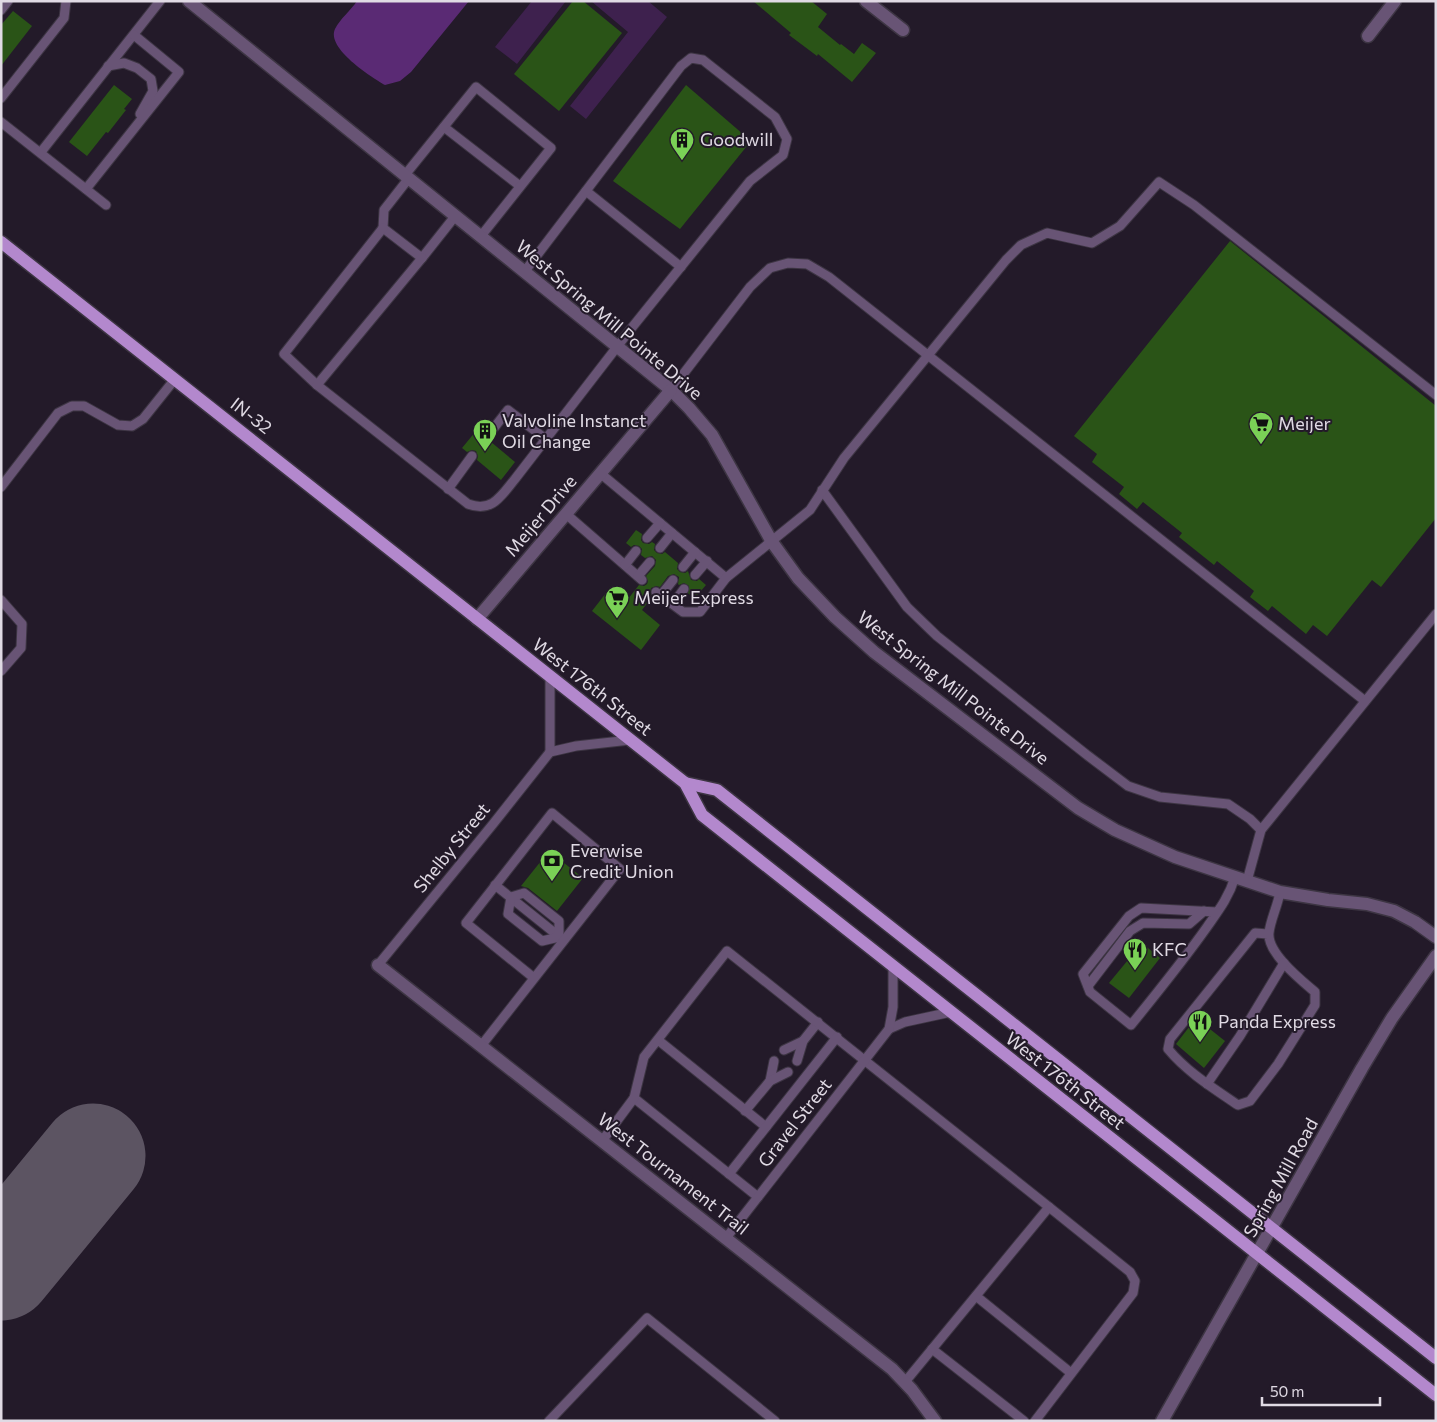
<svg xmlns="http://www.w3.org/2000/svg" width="1437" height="1422" font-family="Commissioner,sans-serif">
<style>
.green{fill:#3e214e}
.water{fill:#5a2a74}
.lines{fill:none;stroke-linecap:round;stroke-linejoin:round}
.runway{stroke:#5c5462;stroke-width:105}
.building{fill:#2a5417}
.service-casing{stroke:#3d3543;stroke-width:11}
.minor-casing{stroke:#3d3543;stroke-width:15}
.tertiary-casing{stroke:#3d3543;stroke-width:15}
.primary-casing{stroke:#3d3543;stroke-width:15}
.service{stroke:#685475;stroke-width:9}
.minor{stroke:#685475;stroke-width:12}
.tertiary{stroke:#685475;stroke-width:12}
.primary{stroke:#b388cd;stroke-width:12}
.labels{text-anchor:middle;stroke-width:4;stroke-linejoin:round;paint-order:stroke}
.poi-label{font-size:18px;fill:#e0dae4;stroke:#231a29;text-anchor:start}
.street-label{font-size:18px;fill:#e0dae4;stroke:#231a29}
</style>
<rect width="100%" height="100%" fill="#231a29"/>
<!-- green -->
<g class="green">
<polygon points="532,1 566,1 517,64 495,47"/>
<polygon points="591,1 648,1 667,17 586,119 570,106 628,32"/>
</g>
<!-- water -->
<path class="water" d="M357,1h112l-58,71 -11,9 -15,4c-14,-8 -59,-37 -50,-56 5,-10 16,-19 22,-28z"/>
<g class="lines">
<!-- runway -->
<polyline class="runway" points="1,1268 93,1156"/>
</g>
<!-- building -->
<g class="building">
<polygon points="573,1 583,1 622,33 559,111 514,74"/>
<polygon points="753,1 811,1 827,14 818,27 840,45 841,44 854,54 862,43 876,53 852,82 818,54 817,56 789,35 791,33"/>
<polygon points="13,11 32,26 1,66 1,25"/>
<polygon points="114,85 132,99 124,109 126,110 108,133 106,132 87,156 69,142"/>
<polygon points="686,85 751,141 680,229 613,181"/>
<polygon points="1230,241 1436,406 1436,518 1381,587 1372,580 1327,636 1313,625 1306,634 1272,606 1268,611 1250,597 1254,591 1217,561 1214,565 1179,537 1182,533 1143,502 1137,509 1119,494 1124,487 1092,462 1097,454 1074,436"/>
<polygon points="476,431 481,434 480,438 482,443 486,444 491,442 515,462 501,480 477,460 478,456 476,451 472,450 467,452 462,448"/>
<polygon points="636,530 642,534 641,540 643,543 649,544 652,542 655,544 654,550 657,553 662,554 665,552 678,563 677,569 680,572 685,573 688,571 691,580 697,581 699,579 706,585 694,599 688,593 689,586 684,583 679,585 678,584 679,577 674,574 668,576 660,587 656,586 651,588 650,592 652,597 642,610 660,625 641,650 592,611 606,593 614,600 620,593 628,599 639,585 644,586 647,584 648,581 646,576 655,566 656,560 652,556 645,558 641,555 642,549 639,546 634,545 631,547 626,543"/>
<polygon points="549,851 583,878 557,911 528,888 521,886"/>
<polygon points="1142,943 1160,958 1129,998 1109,983"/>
<polygon points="1196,1018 1225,1041 1204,1068 1176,1044"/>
</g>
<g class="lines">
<defs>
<g id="service">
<polyline points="1,10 8,1"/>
<polyline points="108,66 124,63 137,68 151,79 153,91 140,114"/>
<polyline points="1,98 64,18 66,1"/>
<polyline points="1,122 106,205"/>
<polyline points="444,127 520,186"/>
<polyline points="41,152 160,1"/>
<polyline points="405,175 476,87 551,148 481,236"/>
<polyline points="409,178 384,210 383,228 422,258 456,215"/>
<polyline points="86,189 179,72 134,35"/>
<polyline points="586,191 681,267"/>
<path d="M383,228l-99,126 33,31 151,119c24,9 33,-8 47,-25l115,-149 120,-149 33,-26 4,-16 -12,-22 -72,-57 -12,-2 -10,8 -156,205"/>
<polyline points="317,385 422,258"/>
<polyline points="671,390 750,287 770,268 788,263 807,264 829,277 1365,701"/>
<polyline points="486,438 508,410 547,440"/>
<polyline points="600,473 726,578"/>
<polyline points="1,487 58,413 72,406 84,406 118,425 132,426 143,419 175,379"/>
<polyline points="448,489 472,456"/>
<polyline points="822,490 907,607 937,636 1087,755 1128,786 1160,797 1228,804 1250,819 1261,830"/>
<polyline points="566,514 642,580"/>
<polyline points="647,538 660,523"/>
<polyline points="660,548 672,533"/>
<polyline points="625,565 636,551"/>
<polyline points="683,567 695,552"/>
<polyline points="695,575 707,561"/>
<polyline points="638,576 650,562"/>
<polyline points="656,592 683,612 700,612 726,578 810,510 844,458 1006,260 1021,245 1047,233 1092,243 1120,226 1159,182 1194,205 1436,395"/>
<polyline points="661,595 673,580"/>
<polyline points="1,600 22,624 21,648 1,671"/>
<polyline points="673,604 684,589"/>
<polyline points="550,752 550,676"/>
<polyline points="1247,881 1261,830 1436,614"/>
<polyline points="495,885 561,938"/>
<polygon points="524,893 559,921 559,937 542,941 508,914 511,897"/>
<path d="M1217,912l-76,-4 -12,8 -46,58 7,18 41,33c26,-32 52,-64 76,-98 12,-17 22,-30 28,-50"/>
<path d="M1268,934l-13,-1 -85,106 -2,10c19,23 45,39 70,56l12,-4 28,-37 37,-59v-13c-14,-12 -48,-39 -46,-59 1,-12 9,-28 11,-41"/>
<polyline points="378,965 493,824 550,752 576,746 630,740"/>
<polyline points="1088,986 1130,931 1143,923 1189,924 1204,911"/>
<polyline points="889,1029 905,1022 951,1012"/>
<polyline points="658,1040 766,1127"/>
<polyline points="481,1046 620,869 552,813 466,923 534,978"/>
<polyline points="784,1050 803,1041"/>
<polyline points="797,1061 803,1041 818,1022"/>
<polyline points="770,1081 774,1061"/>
<polyline points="1207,1084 1240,1036 1284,963"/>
<polyline points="634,1098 758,1197"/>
<polyline points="745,1111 770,1081 788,1072"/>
<polyline points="602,1141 634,1098 644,1057 727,951 1049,1207"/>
<polyline points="729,1174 837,1037"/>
<polyline points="726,1238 889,1029 893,1007 893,966"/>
<polyline points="976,1296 1071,1373"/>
<polyline points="932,1349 1024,1421"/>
<polyline points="905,1382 1049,1207 1130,1272 1135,1281 1133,1293 1035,1421"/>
<polyline points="549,1421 647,1318 775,1421"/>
</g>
<g id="minor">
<polyline points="189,1 671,390 689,408 712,435 772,542 798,578 835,617 874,652 1078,808 1115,830 1175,857 1280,892 1328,900 1367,904 1394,911 1415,922 1436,937"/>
<polyline points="866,1 903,30"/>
<polyline points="1368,36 1395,1"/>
<polyline points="477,619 671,390"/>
<polyline points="378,965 892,1369 912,1390 935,1421"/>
</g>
<polyline id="tertiary" points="1162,1421 1362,1068 1392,1018 1436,956"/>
<g id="primary">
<polyline points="1,242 685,783 702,815 1436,1395"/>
<polyline points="685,783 717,790 1436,1358"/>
</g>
</defs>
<!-- service casing -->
<use href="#service" class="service-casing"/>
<!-- minor casing -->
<use href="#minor" class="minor-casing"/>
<!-- tertiary casing -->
<use href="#tertiary" class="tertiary-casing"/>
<!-- primary casing -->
<use href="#primary" class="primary-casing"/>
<!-- service -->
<use href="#service" class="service"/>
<!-- minor -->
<use href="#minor" class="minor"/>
<!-- tertiary -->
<use href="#tertiary" class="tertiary"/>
<!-- primary -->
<use href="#primary" class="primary"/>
</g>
<!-- icons -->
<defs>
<symbol id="building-pin" viewBox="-11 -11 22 30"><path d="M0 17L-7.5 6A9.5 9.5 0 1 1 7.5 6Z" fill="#7ad156" stroke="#231a29"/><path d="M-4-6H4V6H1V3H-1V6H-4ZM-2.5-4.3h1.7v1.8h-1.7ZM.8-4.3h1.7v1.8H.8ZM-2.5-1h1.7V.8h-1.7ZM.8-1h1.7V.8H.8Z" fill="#111"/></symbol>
<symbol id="supermarket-pin" viewBox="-11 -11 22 30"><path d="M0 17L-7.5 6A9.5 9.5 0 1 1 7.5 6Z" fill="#7ad156" stroke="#231a29"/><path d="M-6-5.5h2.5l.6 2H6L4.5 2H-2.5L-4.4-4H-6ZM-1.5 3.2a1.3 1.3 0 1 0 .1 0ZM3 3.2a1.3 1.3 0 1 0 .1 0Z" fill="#111"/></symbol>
<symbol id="bank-pin" viewBox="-11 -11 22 30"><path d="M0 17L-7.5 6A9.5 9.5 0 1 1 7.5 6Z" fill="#7ad156" stroke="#231a29"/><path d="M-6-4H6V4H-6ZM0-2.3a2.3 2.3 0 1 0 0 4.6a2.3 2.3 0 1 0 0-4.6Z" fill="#111"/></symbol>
<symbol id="restaurant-pin" viewBox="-11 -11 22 30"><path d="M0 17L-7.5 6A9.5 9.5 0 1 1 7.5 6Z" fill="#7ad156" stroke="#231a29"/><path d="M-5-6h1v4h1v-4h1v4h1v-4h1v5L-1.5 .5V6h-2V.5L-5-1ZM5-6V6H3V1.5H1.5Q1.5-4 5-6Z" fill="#111"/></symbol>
</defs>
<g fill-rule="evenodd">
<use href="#building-pin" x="668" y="126" width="28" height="38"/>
<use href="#supermarket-pin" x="1247" y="410" width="28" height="38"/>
<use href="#building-pin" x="471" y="417" width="28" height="38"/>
<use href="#supermarket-pin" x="603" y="584" width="28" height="38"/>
<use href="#bank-pin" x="538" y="847" width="28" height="38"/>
<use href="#restaurant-pin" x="1121" y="936" width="28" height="38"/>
<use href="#restaurant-pin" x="1186" y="1008" width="28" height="38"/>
</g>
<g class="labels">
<!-- poi labels -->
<g class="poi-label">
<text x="700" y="146">Goodwill</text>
<text x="502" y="427">Valvoline Instanct<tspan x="502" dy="21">Oil Change</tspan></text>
<text x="1278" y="430">Meijer</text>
<text x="634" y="604">Meijer Express</text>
<text x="570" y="857">Everwise<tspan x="570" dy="21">Credit Union</tspan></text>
<text x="1152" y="956">KFC</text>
<text x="1218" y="1028">Panda Express</text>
</g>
<!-- street labels -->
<g class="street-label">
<text transform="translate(609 320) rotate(40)" y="6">West Spring Mill Pointe Drive</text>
<text transform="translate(251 416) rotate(38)" y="6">IN-32</text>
<text transform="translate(541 516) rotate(-50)" y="6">Meijer Drive</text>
<text transform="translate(592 687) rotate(38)" y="6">West 176th Street</text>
<text transform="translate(953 688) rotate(38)" y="6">West Spring Mill Pointe Drive</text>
<text transform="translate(452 848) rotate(-51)" y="6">Shelby Street</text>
<text transform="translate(1065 1081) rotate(38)" y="6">West 176th Street</text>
<text transform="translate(795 1123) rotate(-52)" y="6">Gravel Street</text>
<text transform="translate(673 1174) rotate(38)" y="6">West Tournament Trail</text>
<text transform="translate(1281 1178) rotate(-61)" y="6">Spring Mill Road</text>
</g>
</g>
<!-- border -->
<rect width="1437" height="1422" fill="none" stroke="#e0dae4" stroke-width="5"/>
<!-- scale -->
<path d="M1262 1397v8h118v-8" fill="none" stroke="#e0dae4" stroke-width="2.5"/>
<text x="1270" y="1397" font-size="15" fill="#e0dae4" stroke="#231a29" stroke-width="4" paint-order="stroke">50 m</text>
</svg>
